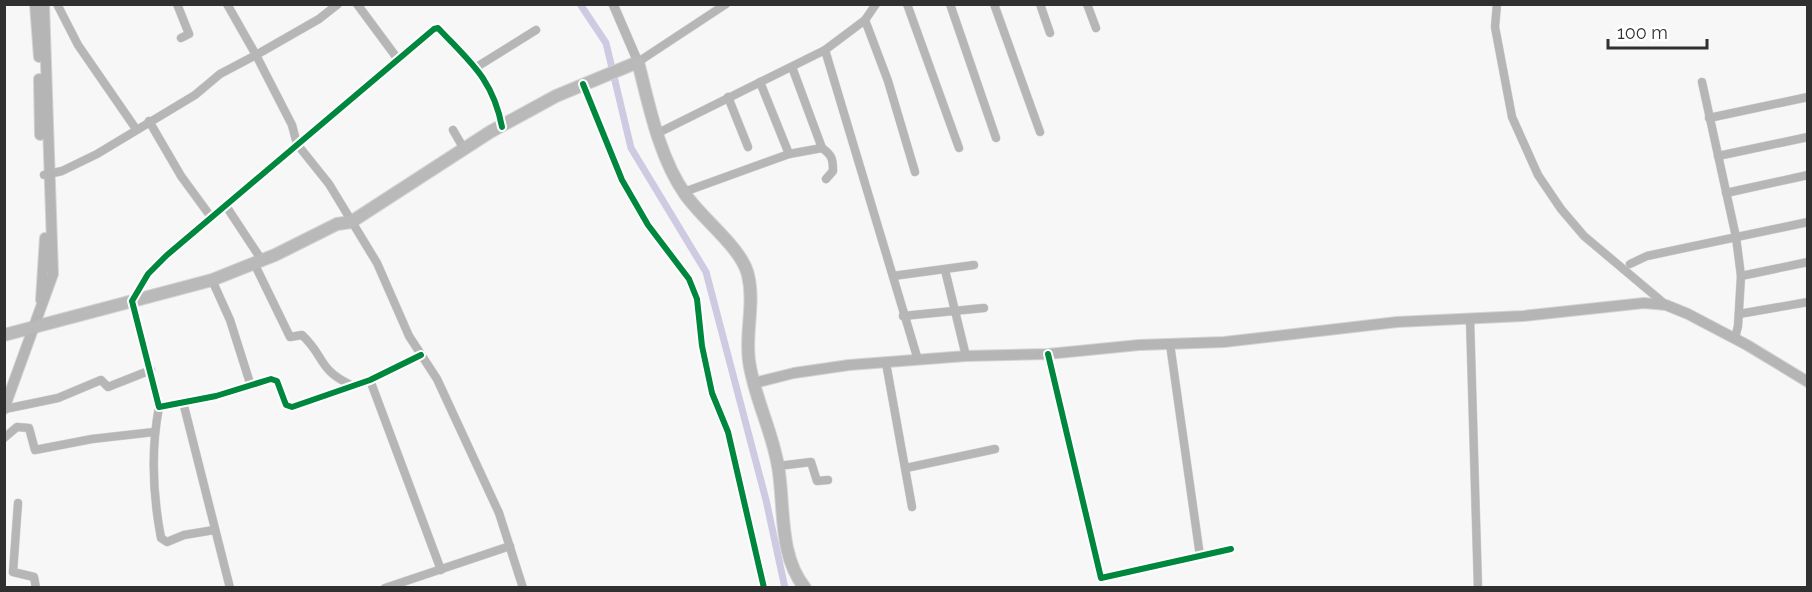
<svg xmlns="http://www.w3.org/2000/svg" width="1812" height="592" font-family="Raleway,sans-serif">
<style>
.lines{fill:none;stroke-linecap:round;stroke-linejoin:round}
.canal{stroke:#cecae2;stroke-width:7}
.minor-casing{stroke:#d3d3d4;stroke-width:9}
.tertiary-casing{stroke:#d3d3d4;stroke-width:10}
.secondary-casing{stroke:#d3d3d4;stroke-width:12}
.primary-casing{stroke:#d3d3d4;stroke-width:14}
.minor{stroke:#b6b6b7;stroke-width:8}
.tertiary{stroke:#b6b6b7;stroke-width:9}
.secondary{stroke:#b5b5b6;stroke-width:10}
.primary{stroke:#b9b9b9;stroke-width:12}
.cycleway-casing{stroke:#fff;stroke-width:10}
.cycleway{stroke:#00873e;stroke-width:6}
</style>
<rect width="100%" height="100%" fill="#f7f7f8"/>
<g class="lines">
<!-- canal -->
<polyline class="canal" points="580,4 606,43 631,148 706,272 766,500 785,588"/>
<defs>
<g id="minor">
<polyline points="57,4 78,45 136,129"/>
<polyline points="177,4 189,34 181,38"/>
<polyline points="227,4 256,55 319,19 338,4"/>
<polyline points="357,4 397,58"/>
<polyline points="907,4 959,148"/>
<polyline points="950,4 996,138"/>
<polyline points="994,4 1040,132"/>
<polyline points="1040,4 1050,33"/>
<polyline points="1087,4 1096,28"/>
<polyline points="1497,4 1495,27 1512,117 1538,175 1561,209 1584,236 1666,305"/>
<polyline points="865,20 888,81 915,172"/>
<polyline points="825,50 918,360"/>
<polyline points="638,62 726,4"/>
<polyline points="792,67 822,148"/>
<polyline points="475,68 536,30"/>
<polyline points="760,82 789,154"/>
<polyline points="1702,82 1736,237 1741,276"/>
<polyline points="583,84 622,180 648,225 689,279 697,299 702,346 712,393 728,432 764,588"/>
<polyline points="728,97 748,147"/>
<polyline points="1709,118 1808,97"/>
<polyline points="149,121 181,176 211,217"/>
<polyline points="453,130 464,149"/>
<polyline points="658,133 825,50 865,20 876,4"/>
<polyline points="1718,156 1808,137"/>
<polyline points="44,175 62,171 97,154 195,95 220,74 256,55 292,125 297,144 329,184 377,263 409,336 437,379 499,513 523,588"/>
<path d="M684,192l105,-38 33,-6c10,7 11,11 11,23l-7,8"/>
<polyline points="1726,193 1808,175"/>
<polyline points="226,206 261,259"/>
<path d="M254,263l36,74 12,-2c23,21 15,34 49,50"/>
<polyline points="1630,264 1647,256 1808,222"/>
<polyline points="945,270 966,356"/>
<polyline points="893,276 974,265"/>
<polyline points="212,280 230,320 250,383"/>
<polyline points="1739,314 1808,302"/>
<polyline points="903,316 984,308"/>
<polyline points="1470,319 1478,588"/>
<polyline points="1735,338 1738,326 1741,276 1808,262"/>
<polyline points="1170,344 1200,556"/>
<polyline points="1048,354 1101,578 1231,549"/>
<path d="M421,355l-51,25 -78,27 -6,-2 -9,-24 -6,-2 -55,17 -57,11 -27,-106 16,-27 19,-19 267,-226 4,-1c32,34 55,51 64,99"/>
<polyline points="886,363 912,507"/>
<polyline points="370,380 441,570"/>
<polyline points="183,402 230,588"/>
<path d="M159,407c-8,42 -6,89 2,131l6,4 17,-7 30,-5"/>
<polyline points="5,409 58,398 101,380 108,387 151,370"/>
<polyline points="4,438 17,427 29,428 35,450 92,439 154,432"/>
<polyline points="778,466 811,462 817,481 828,480"/>
<polyline points="906,468 995,449"/>
<polyline points="18,503 13,572 34,577 36,588"/>
<polyline points="385,588 510,546"/>
</g>
<polyline id="tertiary" points="613,4 638,62"/>
<g id="secondary">
<polyline points="35,4 39,57"/>
<polyline points="39,79 40,135"/>
<polyline points="41,300 45,238"/>
<polyline points="754,383 794,373 849,365 966,356 1048,354 1139,345 1224,342 1397,322 1523,316 1644,303 1666,305 1688,314 1747,345 1808,382"/>
<polyline points="4,409 53,274 44,4"/>
</g>
<path id="primary" d="M4,335l208,-55 63,-25 62,-31 14,-2 139,-90 66,-36 82,-34c11,43 21,95 47,132 17,25 57,54 63,81 7,29 -3,57 1,86 5,36 23,69 29,105 7,39 0,89 27,122"/>
</defs>
<!-- minor casing -->
<use href="#minor" class="minor-casing"/>
<!-- tertiary casing -->
<use href="#tertiary" class="tertiary-casing"/>
<!-- secondary casing -->
<use href="#secondary" class="secondary-casing"/>
<!-- primary casing -->
<use href="#primary" class="primary-casing"/>
<!-- minor -->
<use href="#minor" class="minor"/>
<!-- tertiary -->
<use href="#tertiary" class="tertiary"/>
<!-- secondary -->
<use href="#secondary" class="secondary"/>
<!-- primary -->
<use href="#primary" class="primary"/>
<defs>
<g id="cycleway">
<polyline points="583,84 622,180 648,225 689,279 697,299 702,346 712,393 728,432 764,588"/>
<polyline points="1048,354 1101,578 1231,549"/>
<path d="M421,355l-51,25 -78,27 -6,-2 -9,-24 -6,-2 -55,17 -57,11 -27,-106 16,-27 19,-19 267,-226 4,-1c32,34 55,51 64,99"/>
</g>
</defs>
<!-- cycleway casing -->
<use href="#cycleway" class="cycleway-casing"/>
<!-- cycleway -->
<use href="#cycleway" class="cycleway"/>
</g>
<!-- border -->
<rect width="1812" height="592" fill="none" stroke="#303031" stroke-width="12"/>
<!-- scale -->
<path d="M1608 39v9h99v-9" fill="none" stroke="#303031" stroke-width="3"/>
<text x="1617" y="39" font-size="18" fill="#303031" stroke="#ffffff" stroke-width="4.5" paint-order="stroke">100 m</text>
</svg>
